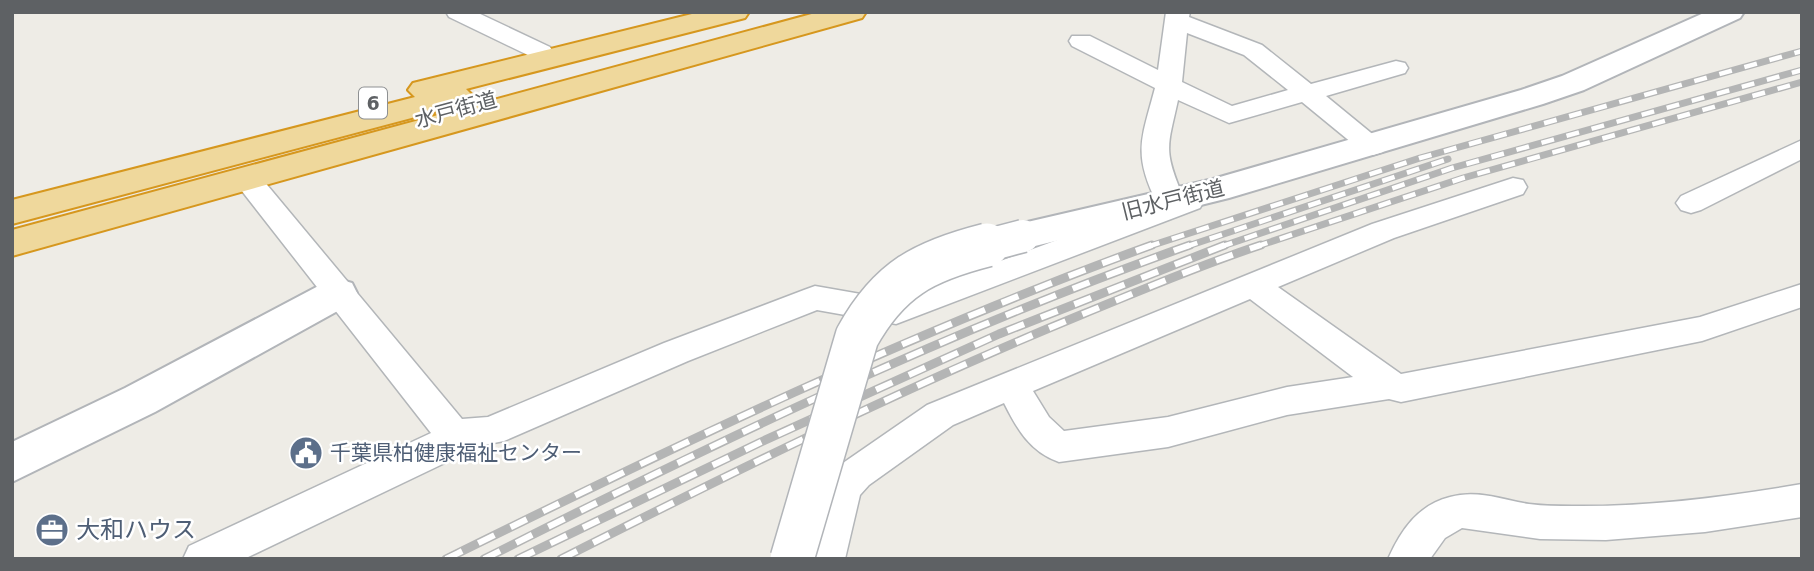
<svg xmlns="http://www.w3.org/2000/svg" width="1814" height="571" font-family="'DejaVu Sans','Noto Sans JP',sans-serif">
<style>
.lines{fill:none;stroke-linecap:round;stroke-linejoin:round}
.street-casing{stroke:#b3b6b9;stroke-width:3}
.secondary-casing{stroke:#b2b5b9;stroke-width:4}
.highway-casing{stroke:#d6971e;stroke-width:4}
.street{fill:#fff;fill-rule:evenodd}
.secondary{fill:#fff;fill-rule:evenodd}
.highway{fill:#efd89c;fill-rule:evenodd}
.rail-far1-casing{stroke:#b4b5b5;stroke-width:7}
.rail-casing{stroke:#b4b5b5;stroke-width:9}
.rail-far1{stroke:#fff;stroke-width:4.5;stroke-dasharray:13;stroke-linecap:butt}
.rail{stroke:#fff;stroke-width:6;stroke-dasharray:18;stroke-linecap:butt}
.secondary-bridge-far1-casing{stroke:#b2b5b9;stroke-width:35;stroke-linecap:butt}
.secondary-bridge-casing{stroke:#b2b5b9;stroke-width:46;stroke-linecap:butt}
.secondary-bridge-far1{stroke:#fff;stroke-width:32}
.secondary-bridge{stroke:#fff;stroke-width:43}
.labels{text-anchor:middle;stroke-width:5;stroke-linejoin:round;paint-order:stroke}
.shield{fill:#fff;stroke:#8e9092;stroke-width:2}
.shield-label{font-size:19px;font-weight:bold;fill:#5e6164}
.street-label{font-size:21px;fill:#5e6164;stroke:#fff}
.service-label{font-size:21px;fill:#4e5e75;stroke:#fff;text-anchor:start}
.near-service-label{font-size:24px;fill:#4e5e75;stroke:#fff;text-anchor:start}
</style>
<rect width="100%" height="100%" fill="#eeece6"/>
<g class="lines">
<defs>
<g id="street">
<polygon points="446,12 476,12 550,47 557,58 554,63 536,63 532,57 449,17"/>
<path d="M1166,12h24l-1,5 73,28 49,39 85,-23 9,2 3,5 -3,5 -79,23 61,50 -4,6 -10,3 -10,-3 -61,-50 -73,21 -51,-23c-10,46 -15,49 4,94l8,-3 10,3 4,7 -4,7 -304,116 -79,-14 -129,51 -184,80 -41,8 -12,11 -207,99h-61l6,-13 242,-113 -193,-247 -4,-6 4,-6 10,-3 10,3 204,245 26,-2 176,-74 140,-53 11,-4 80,14 262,-97c-25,-50 -15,-65 -2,-115l-83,-42 -3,-5 3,-5h18l68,34zM1187,33l57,22 44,35 -56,16 -50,-24z"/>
<polygon points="1802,140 1802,159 1701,210 1691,213 1681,210 1676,203 1681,196"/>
<path d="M1513,178l10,2 4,7 -4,7 -129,44 -116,49 123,87 299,-57 102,-33v23l-100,34 -301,61 -12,-3 -102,16 -119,32 -109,15c-29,-10 -42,-33 -55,-59l-51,22 -84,60 -9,10 -15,64h-40l25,-82 13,-14 84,-58 445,-181zM1250,299l103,78 -66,10 -119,30 -104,14 -15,-14 -16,-26z"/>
<path d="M1802,484v33l-97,15 -99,8 -66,-1 -78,-11 -17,10 -15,21h-42c13,-29 30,-54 62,-62 27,-8 53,3 79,7 15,2 29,2 43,2 77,1 154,-9 230,-22z"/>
</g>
<g id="secondary">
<polygon points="1706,12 1744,12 1740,18 1584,90 1543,104 1229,198 1023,249 1010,245 1005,236 1010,227 1023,223 1213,179 1521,90 1562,76"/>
<polygon points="338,279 352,283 357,293 352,303 155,412 12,482 12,442 125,388 324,283"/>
</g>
<g id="highway">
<polygon points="700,12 749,12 745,18 466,89 473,96 468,103 12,224 12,200 415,97 408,90 413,83"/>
<polygon points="819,12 866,12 862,18 12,256 12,230"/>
</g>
</defs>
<!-- street casing -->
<use href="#street" class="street-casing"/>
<!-- secondary casing -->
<use href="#secondary" class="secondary-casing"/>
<!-- highway casing -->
<use href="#highway" class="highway-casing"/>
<!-- street -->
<use href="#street" class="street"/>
<!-- secondary -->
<use href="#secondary" class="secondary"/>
<!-- highway -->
<use href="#highway" class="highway"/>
<defs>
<g id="rail-far1">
<polyline points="1147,247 1420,158 1802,51"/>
<polyline points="1185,247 1448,159"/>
<polyline points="1220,247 1452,168 1802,70"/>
<polyline points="1255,247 1463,178 1802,82"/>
</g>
<g id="rail">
<path d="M446,559c231,-114 463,-226 706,-314"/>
<path d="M484,559c230,-116 463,-228 706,-314"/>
<polyline points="518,559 761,442 999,334 1225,245"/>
<path d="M561,559c172,-87 344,-172 522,-245 59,-24 117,-49 178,-69"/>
</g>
</defs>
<!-- rail-far1 casing -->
<use href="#rail-far1" class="rail-far1-casing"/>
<!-- rail casing -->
<use href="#rail" class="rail-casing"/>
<!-- rail-far1 -->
<use href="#rail-far1" class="rail-far1"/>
<!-- rail -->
<use href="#rail" class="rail"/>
<defs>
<polyline id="secondary-bridge-far1" points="981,247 1023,236"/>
<path id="secondary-bridge" d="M792,559l65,-222c32,-58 67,-76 130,-92"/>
</defs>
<!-- secondary-bridge-far1 casing -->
<use href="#secondary-bridge-far1" class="secondary-bridge-far1-casing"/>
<!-- secondary-bridge casing -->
<use href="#secondary-bridge" class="secondary-bridge-casing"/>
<!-- secondary-bridge-far1 -->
<use href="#secondary-bridge-far1" class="secondary-bridge-far1"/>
<!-- secondary-bridge -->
<use href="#secondary-bridge" class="secondary-bridge"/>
</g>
<!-- icons -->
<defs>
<symbol id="civic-disc" viewBox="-11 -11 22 22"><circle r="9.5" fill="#5c6f8a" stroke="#fff"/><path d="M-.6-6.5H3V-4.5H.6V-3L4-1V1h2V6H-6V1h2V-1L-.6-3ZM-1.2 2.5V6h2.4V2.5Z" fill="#fff"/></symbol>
<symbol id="office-disc" viewBox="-11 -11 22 22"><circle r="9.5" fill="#5c6f8a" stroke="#fff"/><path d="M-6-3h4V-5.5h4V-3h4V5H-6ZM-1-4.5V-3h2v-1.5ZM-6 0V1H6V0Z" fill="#fff"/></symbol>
</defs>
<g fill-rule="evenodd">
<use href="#civic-disc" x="287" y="434" width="38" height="38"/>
<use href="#office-disc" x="33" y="511" width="38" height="38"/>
</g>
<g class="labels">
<!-- shield labels -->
<rect class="shield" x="359" y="87.5" width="28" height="31" rx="5"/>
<g class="shield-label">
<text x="373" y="110">6</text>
</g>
<!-- street labels -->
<g class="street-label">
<text transform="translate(456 110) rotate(-15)" y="7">水戸街道</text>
<text transform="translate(1173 200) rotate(-14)" y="7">旧水戸街道</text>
</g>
<!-- service labels -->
<g class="service-label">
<text x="330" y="460">千葉県柏健康福祉センター</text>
</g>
<!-- near-service labels -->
<g class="near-service-label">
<text x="76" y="538">大和ハウス</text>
</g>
</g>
<!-- border -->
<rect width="1814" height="571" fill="none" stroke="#5e6164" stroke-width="28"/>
</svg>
